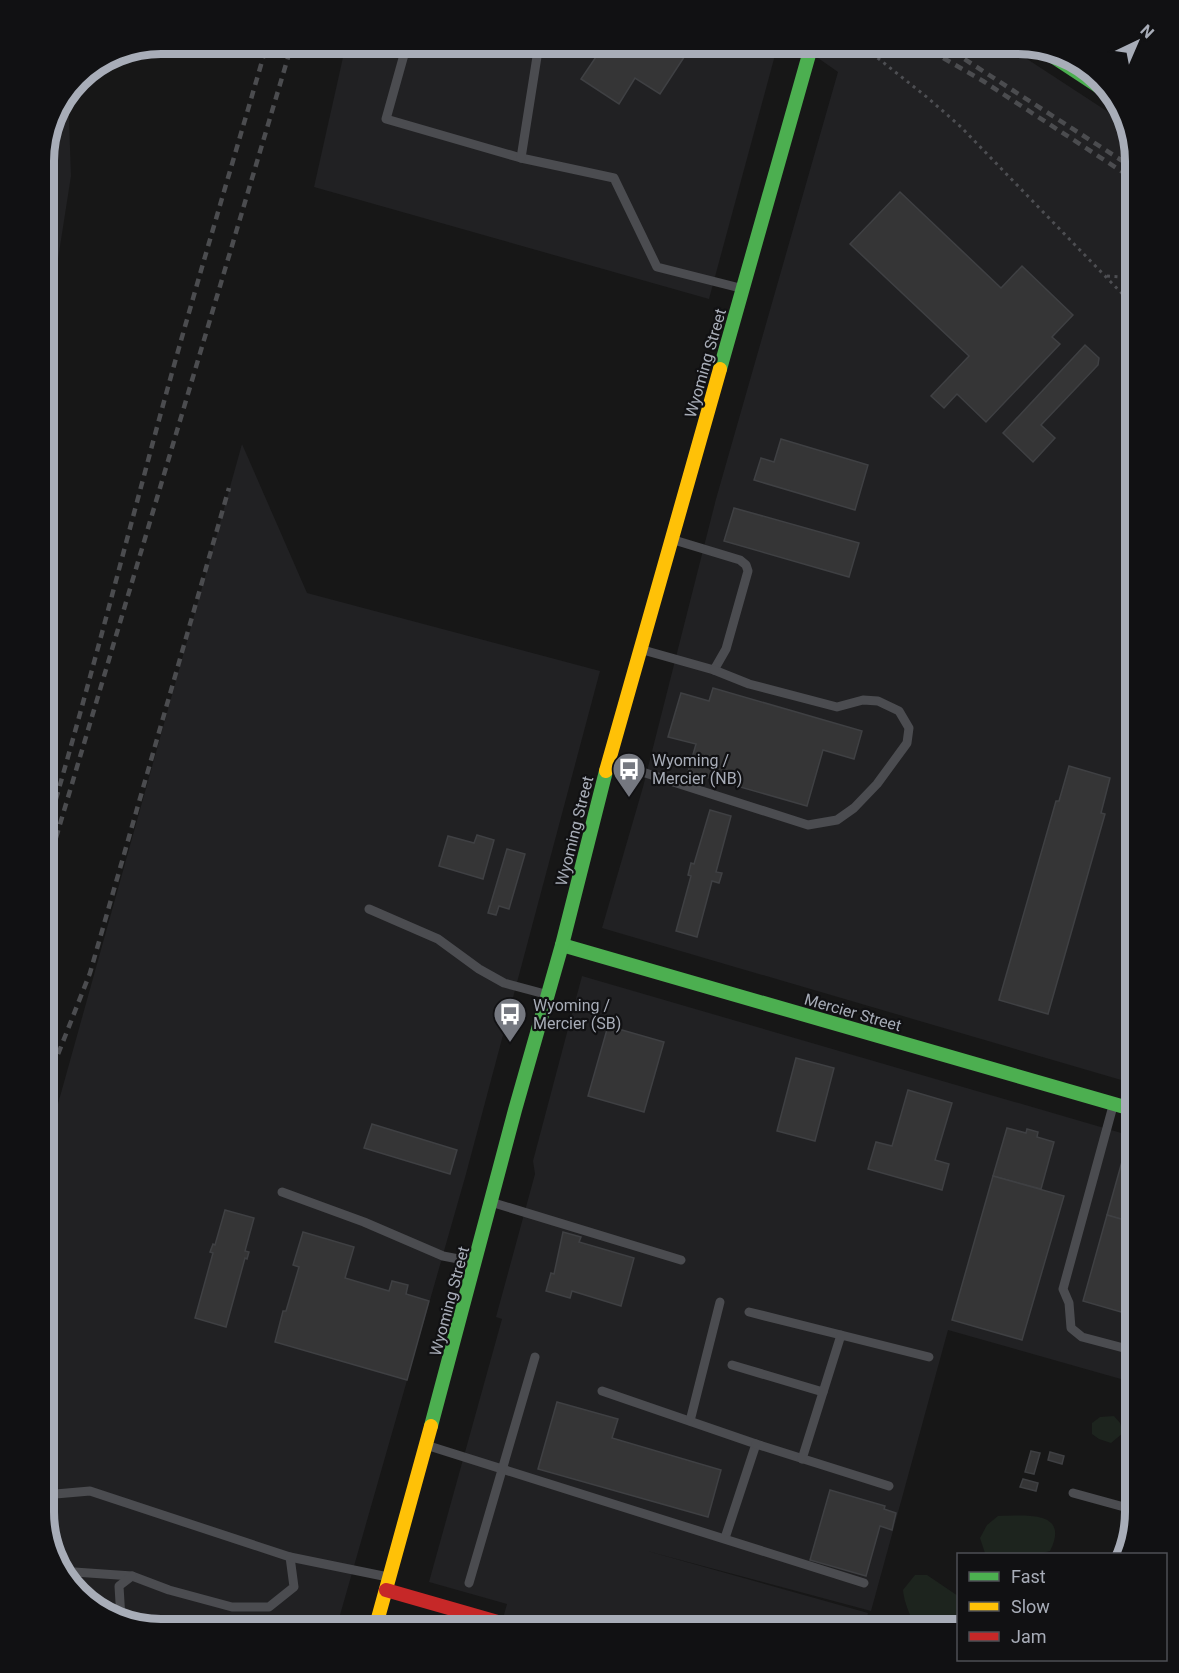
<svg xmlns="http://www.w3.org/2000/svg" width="1179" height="1673" font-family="Roboto,sans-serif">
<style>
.built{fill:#212123}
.green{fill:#1d241e}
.building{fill:#353536;stroke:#3f4043;stroke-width:1.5}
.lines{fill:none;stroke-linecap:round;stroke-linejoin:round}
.path{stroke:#4d4e52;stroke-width:3;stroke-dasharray:3 4.5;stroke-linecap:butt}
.lane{stroke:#4b4c50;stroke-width:9}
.fast{stroke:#4caf50;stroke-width:14}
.slow{stroke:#ffc107;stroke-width:14}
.jam{stroke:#c62828;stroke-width:14}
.rail{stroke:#4b4c4f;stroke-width:4.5;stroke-dasharray:8 6;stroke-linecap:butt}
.labels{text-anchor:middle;stroke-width:4.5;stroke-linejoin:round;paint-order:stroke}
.street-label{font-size:16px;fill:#a8adb8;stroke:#111113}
.poi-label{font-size:16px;fill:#a8adb8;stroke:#111113;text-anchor:start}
.rim{fill:none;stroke:#a8adb8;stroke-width:8}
</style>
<rect width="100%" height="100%" fill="#171717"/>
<!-- built -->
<g class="built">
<polygon points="346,44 778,44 709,299 314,187"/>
<polygon points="798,44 1004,44 1125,123 1135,161 1135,1084 602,928 643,787 716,499 838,72"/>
<polygon points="68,93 71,176 53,291 44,334 44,153 55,109"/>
<polygon points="242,444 307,593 600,671 466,1174 336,1629 154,1629 102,1614 59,1571 44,1512 44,1154"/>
<polygon points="582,976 1135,1137 1135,1383 948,1330 871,1611 647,1551 868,1613 864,1629 500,1629 507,1604 429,1582 502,1319 496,1317 535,1174 533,1161"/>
</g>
<!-- green -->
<g class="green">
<polygon points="1114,1416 1120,1423 1123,1433 1111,1443 1099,1439 1092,1434 1092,1423 1100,1417"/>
<path d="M998,1516c25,0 73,-7 52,35l-11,3 -54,-1 -5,-15 7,-13z"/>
<path d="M915,1575h12l31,21v33h-43c-4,-14 -11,-25 -12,-39z"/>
</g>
<!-- building -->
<g class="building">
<polygon points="583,44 690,44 692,45 660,94 635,78 619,104 581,79 598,54"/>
<polygon points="900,192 1001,288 1022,266 1073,315 1052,337 1060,344 986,422 957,394 944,408 931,396 969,356 850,244"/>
<polygon points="1085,345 1099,358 1098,365 1041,425 1055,438 1033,462 1003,433"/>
<polygon points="781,439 868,465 855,510 754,480 761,458 774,462"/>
<polygon points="734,508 859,543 849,577 724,541"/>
<polygon points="713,688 862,731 854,759 823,750 807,806 688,772 696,744 668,737 681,693 709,701"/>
<polygon points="1069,766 1110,778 1101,813 1105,814 1048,1014 999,1000 1056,801 1059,801"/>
<polygon points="710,810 731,816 716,872 722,873 719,883 712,881 697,937 676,931 691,876 688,875 691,863 694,864"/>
<polygon points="477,835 494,840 483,879 439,866 448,836 474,843"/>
<polygon points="507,849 525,854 509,909 499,906 496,915 488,913"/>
<polygon points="608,1026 664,1042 644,1112 588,1096"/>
<polygon points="796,1058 834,1068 815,1141 777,1131"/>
<polygon points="908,1090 952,1103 935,1160 949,1164 942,1190 868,1169 876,1142 892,1146"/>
<polygon points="372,1124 457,1150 450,1174 364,1148"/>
<polygon points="1007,1128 1026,1133 1027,1129 1038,1132 1037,1137 1054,1142 1041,1189 993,1176"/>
<polygon points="1123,1158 1135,1162 1135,1223 1107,1215"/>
<polygon points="993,1176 1064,1196 1022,1340 952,1320"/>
<polygon points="225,1210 254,1218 245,1251 249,1252 247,1259 245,1258 226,1327 195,1318 213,1253 210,1252 213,1244 215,1245"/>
<polygon points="1107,1215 1135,1223 1135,1316 1083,1301"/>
<polygon points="303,1232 354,1247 345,1278 389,1291 392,1281 408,1285 406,1294 429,1301 407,1380 275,1342 283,1311 286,1311 299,1267 293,1265"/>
<polygon points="563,1232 581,1237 579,1242 634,1258 621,1306 572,1291 570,1298 546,1291 551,1273 554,1274"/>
<polygon points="557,1402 618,1419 612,1438 721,1470 708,1517 538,1469"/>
<polygon points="1031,1451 1040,1453 1034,1474 1025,1472"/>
<polygon points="1050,1452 1064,1456 1062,1464 1048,1460"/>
<polygon points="1023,1479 1038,1483 1036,1491 1020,1487"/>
<polygon points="830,1490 885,1506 884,1509 896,1513 892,1530 880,1526 866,1576 810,1560"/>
</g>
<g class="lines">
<!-- path -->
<g class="path">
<polyline points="860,44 928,98 961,127 1135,307"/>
<polyline points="1107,276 1135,278"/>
</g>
<!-- lane -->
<g class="lane">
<polyline points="407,44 386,119 521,158 614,178 657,267 740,288"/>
<polyline points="521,158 539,44"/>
<polyline points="643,650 714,670 726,649 748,571 746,565 740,560 674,540"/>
<polyline points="611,762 808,825 837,820 854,808 877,784 907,743 909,728 899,711 878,701 863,700 837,707 749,684 714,670"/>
<polyline points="369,909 438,939 479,969 504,983 545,994"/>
<polyline points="1113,1106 1063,1289 1069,1303 1071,1328 1082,1337 1135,1351"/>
<polyline points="282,1192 364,1222 443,1256 474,1262"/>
<polyline points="494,1203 681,1260"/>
<polyline points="749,1312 841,1335"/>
<polyline points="732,1365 823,1392"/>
<polyline points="602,1391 756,1444 725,1538"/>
<polyline points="690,1421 720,1302"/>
<polyline points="756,1444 889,1486"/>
<polyline points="429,1446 864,1583"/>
<polyline points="802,1459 841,1335 929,1357"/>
<polyline points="1073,1493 1135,1510"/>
<polyline points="44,1495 90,1491 290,1557 294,1587 269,1607 232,1607 169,1590 132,1576 60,1571"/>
<polyline points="290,1557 388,1577"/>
<polyline points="469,1583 535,1357"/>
<polyline points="121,1619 119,1586 132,1576"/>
</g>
<!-- fast -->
<g class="fast">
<polyline points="1040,48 1113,96"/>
<polyline points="720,369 812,44"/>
<polyline points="562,945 1135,1110"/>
<polyline points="431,1426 515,1110 562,945 606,771"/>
</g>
<!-- slow -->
<g class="slow">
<polyline points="606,771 720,369"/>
<polyline points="375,1629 431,1426"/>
</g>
<!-- jam -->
<polyline class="jam" points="386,1590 522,1629"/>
<!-- rail -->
<g class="rail">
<polyline points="919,44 983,81 1135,180"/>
<polyline points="941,44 1135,169"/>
<path d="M44,840c36,-122 68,-245 101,-368 38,-144 81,-286 122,-428"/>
<polyline points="44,878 292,44"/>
<polyline points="53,1067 90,973 229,488"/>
</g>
</g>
<!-- icons -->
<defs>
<symbol id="bus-pin" viewBox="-11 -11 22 30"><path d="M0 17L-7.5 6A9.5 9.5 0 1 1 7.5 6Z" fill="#757880" stroke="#111113"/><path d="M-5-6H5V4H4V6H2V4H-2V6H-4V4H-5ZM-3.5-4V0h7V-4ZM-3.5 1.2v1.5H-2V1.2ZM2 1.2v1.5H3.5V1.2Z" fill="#fff"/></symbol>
</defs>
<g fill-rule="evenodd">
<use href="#bus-pin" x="610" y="750" width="38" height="52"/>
<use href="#bus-pin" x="491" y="995" width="38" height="52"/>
</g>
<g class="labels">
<!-- street labels -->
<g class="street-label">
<text transform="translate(705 363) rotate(-74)" y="6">Wyoming Street</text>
<text transform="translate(574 831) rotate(-76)" y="6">Wyoming Street</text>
<text transform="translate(853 1012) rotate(16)" y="6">Mercier Street</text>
<text transform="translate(449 1301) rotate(-75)" y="6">Wyoming Street</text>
</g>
<!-- poi labels -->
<g class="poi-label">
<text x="652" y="766">Wyoming /<tspan x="652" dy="18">Mercier (NB)</tspan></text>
<text x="533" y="1011">Wyoming /<tspan x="533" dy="18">Mercier (SB)</tspan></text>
</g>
</g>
<!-- crop -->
<path d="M0 0H1179V1673H0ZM161 54H1018A107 107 0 0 1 1125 161V1512A107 107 0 0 1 1018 1619H161A107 107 0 0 1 54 1512V161A107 107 0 0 1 161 54Z" fill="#111113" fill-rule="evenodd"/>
<path class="rim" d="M161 54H1018A107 107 0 0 1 1125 161V1512A107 107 0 0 1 1018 1619H161A107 107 0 0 1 54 1512V161A107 107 0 0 1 161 54Z"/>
<!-- legend -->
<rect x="957" y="1553" width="210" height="108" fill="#111113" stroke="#4d4f55" stroke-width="1.5"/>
<rect x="969" y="1572" width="30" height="9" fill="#4caf50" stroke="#4d4f55" stroke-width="1.5"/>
<text x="1011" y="1583" font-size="18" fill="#a8adb8">Fast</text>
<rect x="969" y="1602" width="30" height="9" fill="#ffc107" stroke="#4d4f55" stroke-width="1.5"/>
<text x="1011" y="1613" font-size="18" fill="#a8adb8">Slow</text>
<rect x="969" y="1632" width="30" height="9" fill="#c62828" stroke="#4d4f55" stroke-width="1.5"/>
<text x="1011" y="1643" font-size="18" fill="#a8adb8">Jam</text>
<!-- north arrow -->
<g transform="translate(1137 42) rotate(44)" stroke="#111113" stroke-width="4.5" paint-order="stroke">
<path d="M0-4.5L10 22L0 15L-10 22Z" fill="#a8adb8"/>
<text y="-9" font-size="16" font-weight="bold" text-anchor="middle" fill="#a8adb8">N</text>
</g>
</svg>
